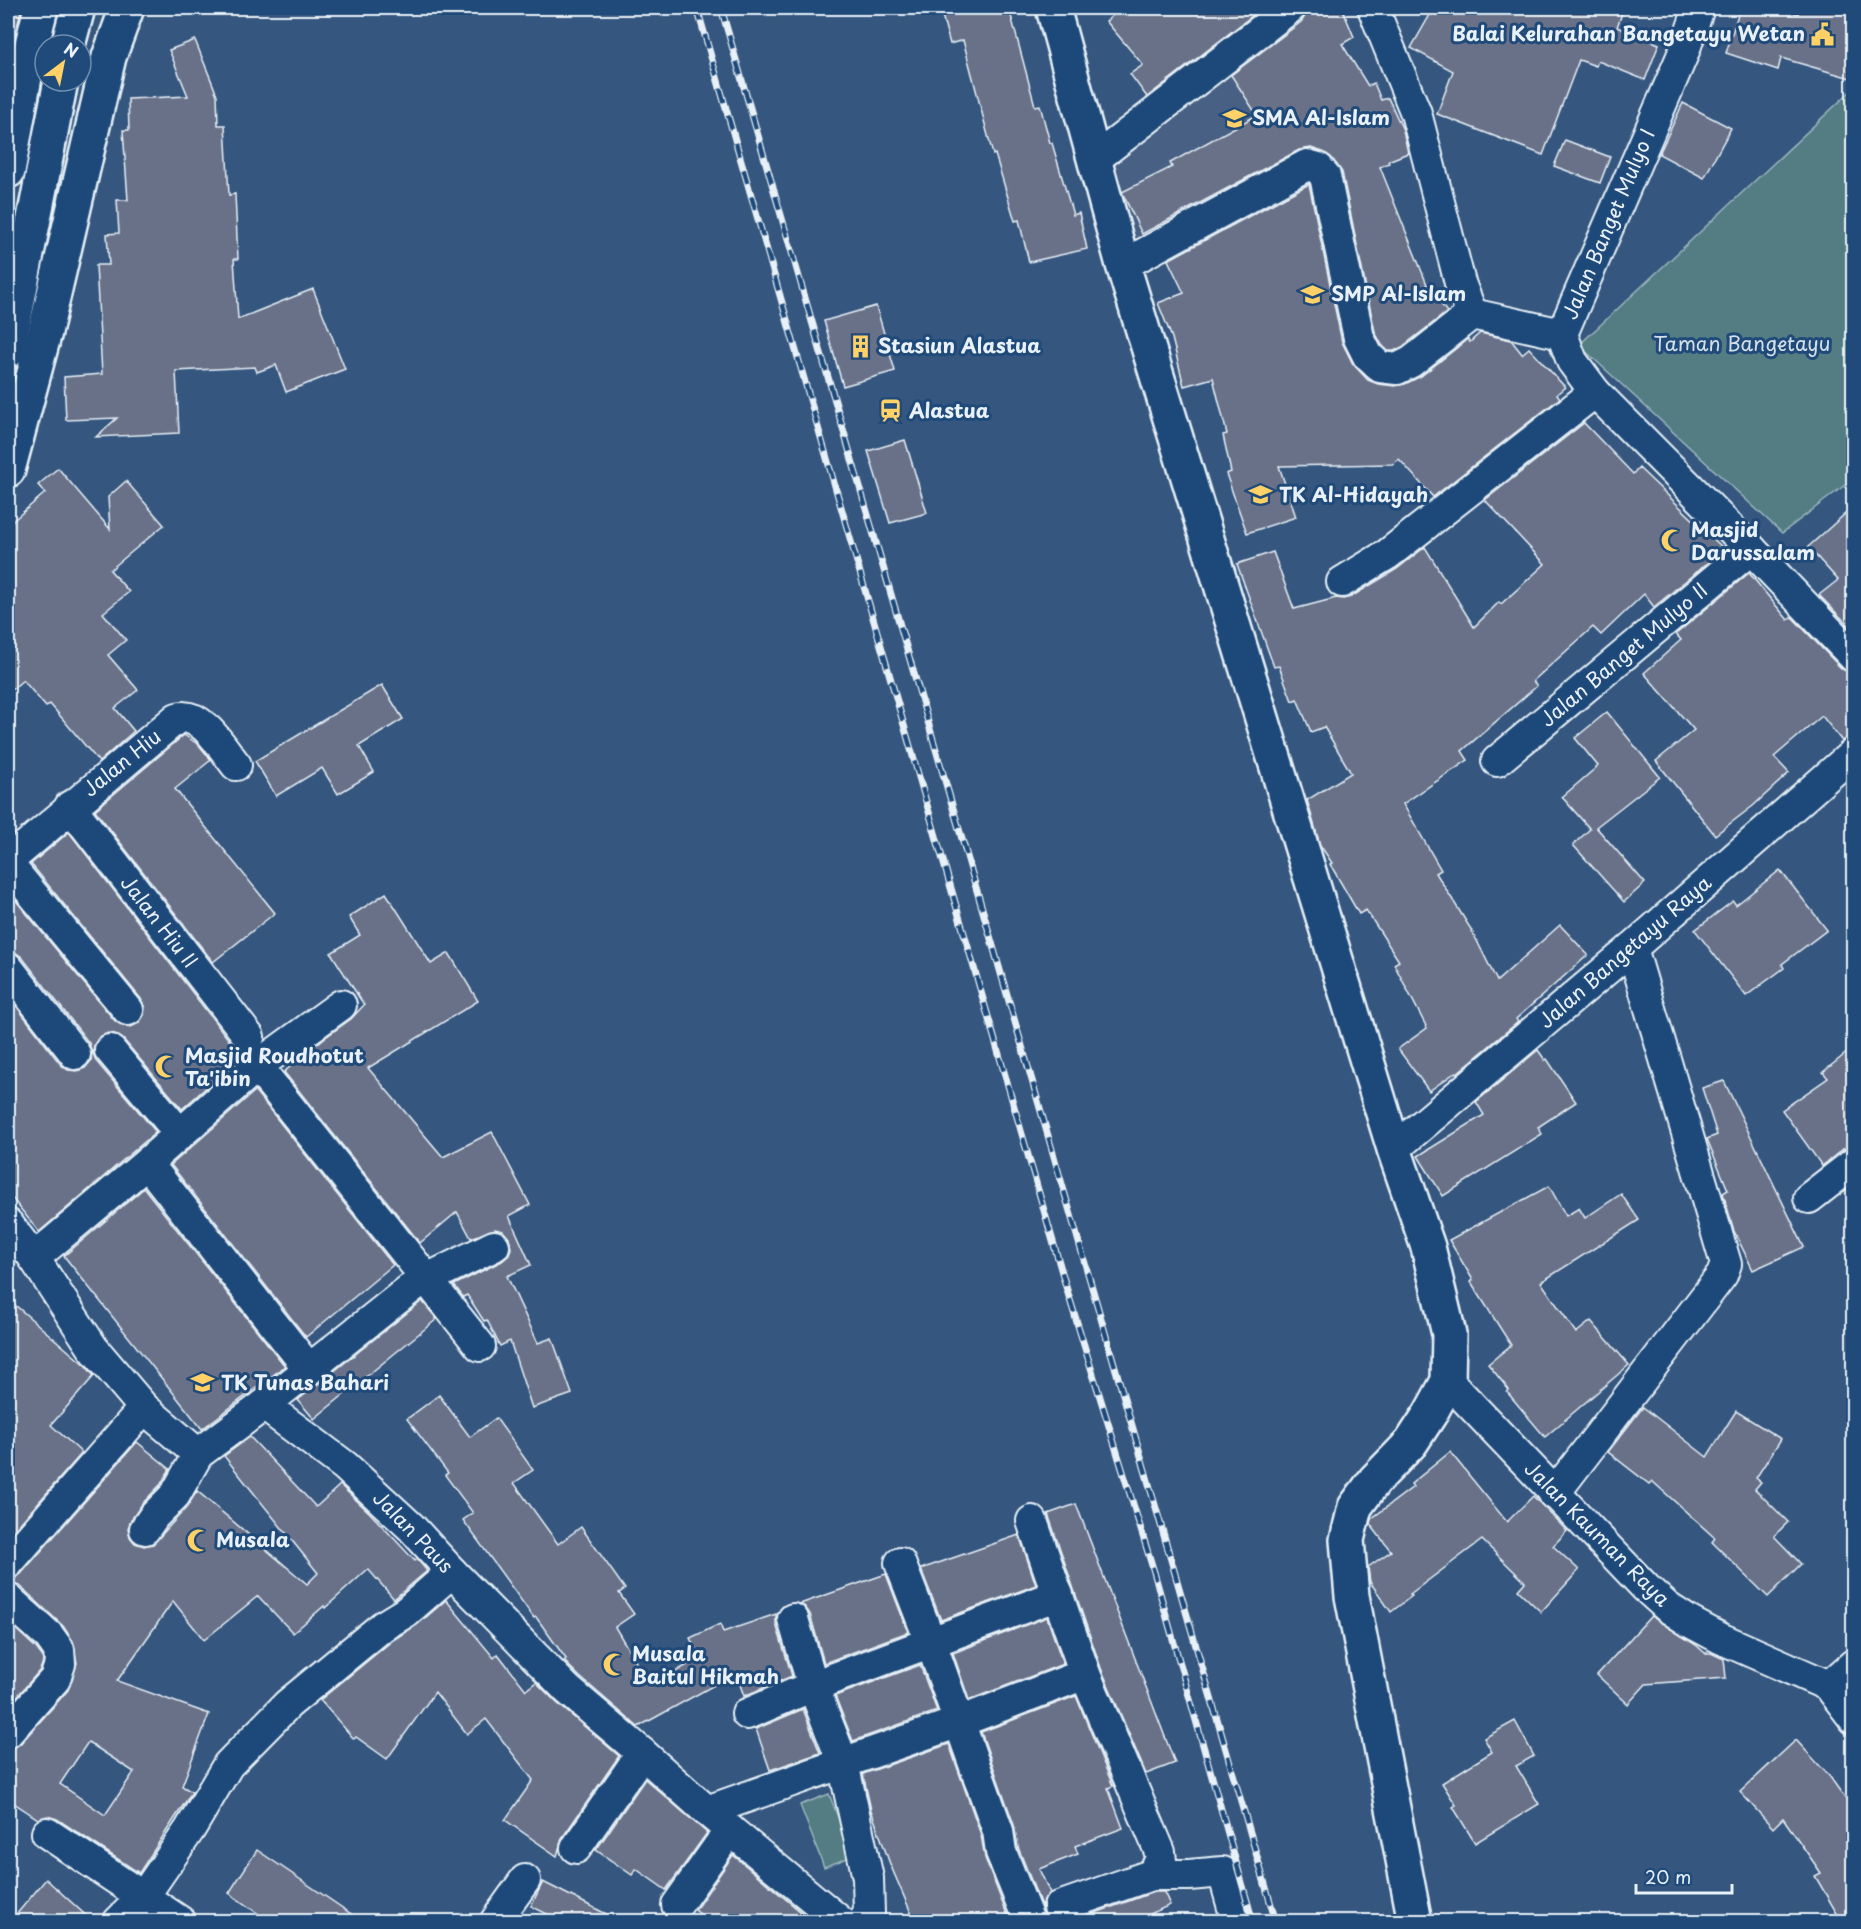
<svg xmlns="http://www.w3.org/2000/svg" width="1861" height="1929" font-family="'Playpen Sans',sans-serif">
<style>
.built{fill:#476183}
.green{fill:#527c83;stroke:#9db6be;stroke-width:1.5}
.building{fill:#687188;stroke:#e8f1f8;stroke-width:1.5;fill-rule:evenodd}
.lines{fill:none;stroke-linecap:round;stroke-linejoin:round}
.street-casing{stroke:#e8f1f8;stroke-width:34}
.secondary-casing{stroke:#e8f1f8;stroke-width:38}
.street{stroke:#1f4a7a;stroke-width:30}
.secondary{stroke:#1f4a7a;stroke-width:33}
.rail-casing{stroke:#e8f1f8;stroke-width:7}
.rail{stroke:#1f4a7a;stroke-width:4.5;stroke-dasharray:14;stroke-linecap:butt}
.labels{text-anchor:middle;stroke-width:6;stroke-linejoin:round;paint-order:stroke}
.poi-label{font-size:20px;font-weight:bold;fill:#e8f1f8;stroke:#1f4a7a;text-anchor:start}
.street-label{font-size:20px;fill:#e8f1f8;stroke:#1f4a7a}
.park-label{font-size:20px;fill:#d2dfe6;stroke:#1f4a7a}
</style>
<rect width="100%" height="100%" fill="#35567e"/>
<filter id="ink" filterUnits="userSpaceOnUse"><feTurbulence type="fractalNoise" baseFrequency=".0167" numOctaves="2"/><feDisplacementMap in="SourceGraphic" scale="12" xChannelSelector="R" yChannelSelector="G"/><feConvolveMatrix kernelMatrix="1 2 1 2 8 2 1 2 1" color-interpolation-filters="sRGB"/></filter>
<g filter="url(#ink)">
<!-- built -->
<polygon class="built" points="1260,48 1327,147 1134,245 1111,154"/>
<!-- green -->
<g class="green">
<polygon points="1853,89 1853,479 1782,533 1579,345"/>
<polygon points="829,1794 853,1856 824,1867 800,1805"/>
</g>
<!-- building -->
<g class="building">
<polygon points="8,8 19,8 21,10 8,68"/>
<polygon points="940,8 1009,8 1035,106 1040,105 1050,143 1052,143 1073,215 1079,213 1087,249 1029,262 1019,220 1015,221 995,154 993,155 963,40 950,44"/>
<polygon points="1122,8 1262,8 1147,97 1130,74 1143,65 1106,21"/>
<polygon points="1307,8 1342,8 1354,37 1342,44 1368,86 1374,83 1381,100 1388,98 1403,130 1408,153 1388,161 1389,163 1380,167 1428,287 1447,312 1402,347 1394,351 1388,351 1382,345 1375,332 1342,172 1331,157 1323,152 1311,148 1299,150 1142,234 1122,192 1172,167 1170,163 1257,115 1231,75 1301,22 1306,15"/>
<polygon points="1434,8 1624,8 1617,27 1659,44 1645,80 1598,61 1596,66 1579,60 1543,155 1437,114 1453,71 1411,48"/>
<polygon points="1740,8 1776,8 1798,14 1800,8 1854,8 1854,79 1781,58 1778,70 1726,53"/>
<polygon points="195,40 217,95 218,125 225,125 229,195 235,194 238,259 234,259 238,319 313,289 345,369 286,392 276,365 257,372 255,367 176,371 179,433 96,437 117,418 66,420 64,377 102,374 96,265 109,265 107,234 119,233 117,200 128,200 123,130 129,130 128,99 188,96 169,50"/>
<polygon points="1683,103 1731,128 1704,178 1659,154"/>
<polygon points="1565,140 1610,157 1600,183 1554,166"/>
<polygon points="1309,184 1342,342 1353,364 1368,380 1378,384 1395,386 1405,384 1421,376 1468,339 1470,342 1480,333 1511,340 1522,354 1529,348 1565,387 1557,394 1560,398 1433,497 1399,459 1393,464 1279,466 1296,517 1247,533 1226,474 1231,472 1223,435 1227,434 1213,378 1184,386 1172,338 1158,303 1184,293 1168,260"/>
<polygon points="876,306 895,371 843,386 824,321"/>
<polygon points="1584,423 1633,474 1639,468 1724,549 1654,607 1644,594 1601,635 1593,627 1533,681 1537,686 1462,751 1468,760 1403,804 1441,870 1436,873 1472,931 1497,981 1560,925 1588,955 1516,1019 1518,1022 1457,1073 1456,1072 1429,1091 1398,1049 1427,1028 1394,964 1399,961 1366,910 1359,914 1330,864 1332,863 1320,845 1307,800 1351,773 1324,727 1311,732 1297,699 1292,701 1279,666 1274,667 1237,564 1273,552 1294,609 1336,598 1343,599 1351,597 1397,569 1425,547 1474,627 1499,602 1501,604 1545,564 1485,500"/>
<polygon points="905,440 927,513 890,523 868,451"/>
<polygon points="58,468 110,529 108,497 126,481 164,525 110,570 129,592 103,613 126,640 108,655 138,690 115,708 134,731 99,762 50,704 46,707 23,680 8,693 8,525 45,493 38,485"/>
<polygon points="1854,506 1854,631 1819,595 1838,580 1808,547"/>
<polygon points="1749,573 1788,620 1792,617 1842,669 1854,674 1854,736 1842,741 1822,716 1774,757 1789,773 1753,806 1715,835 1656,761 1694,730 1644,673 1681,640 1676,634"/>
<polygon points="382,685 403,719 359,746 374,772 338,794 322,768 276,796 255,761"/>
<polygon points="1607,712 1660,777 1596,827 1645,883 1624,902 1573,845 1590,829 1562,797 1598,766 1575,738"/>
<polygon points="184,735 199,745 211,760 175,789 275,913 213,962 95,810"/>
<polygon points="69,832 235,1048 245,1053 182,1109 123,1039 115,1034 108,1033 99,1037 94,1045 93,1053 96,1061 156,1132 39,1232 8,1193 8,995 61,1065 68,1070 77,1071 85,1068 91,1061 92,1052 89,1043 22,957 15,952 8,951 8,891 115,1021 123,1026 131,1027 139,1023 144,1015 145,1008 141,999 31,864"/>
<polygon points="1780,870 1827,930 1782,964 1784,968 1746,996 1695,930 1733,901 1736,905"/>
<polygon points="386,893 431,964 449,953 478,1001 368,1068 443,1157 492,1132 530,1205 509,1216 531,1265 507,1276 538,1343 552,1338 572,1394 532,1408 510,1341 500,1346 487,1320 484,1321 467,1295 463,1297 454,1285 502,1261 509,1255 511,1248 509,1238 503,1231 495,1229 471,1238 457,1212 420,1243 284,1072 323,1039 351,1019 364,1005 331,953 360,935 349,917"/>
<polygon points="1854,1047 1854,1146 1843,1149 1822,1166 1782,1110 1828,1078 1823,1072"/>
<polygon points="1538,1050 1545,1060 1547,1059 1576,1102 1538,1127 1542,1134 1443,1196 1418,1156 1484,1115 1476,1102"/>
<polygon points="1724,1081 1804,1247 1753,1270 1734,1231 1723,1193 1728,1190 1707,1139 1717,1135 1702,1088"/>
<polygon points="255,1091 393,1265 306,1337 171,1165"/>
<polygon points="1549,1186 1566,1216 1579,1208 1585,1218 1621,1194 1639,1220 1541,1282 1576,1333 1591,1321 1629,1365 1545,1437 1507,1392 1509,1390 1488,1364 1511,1345 1471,1282 1473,1280 1449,1240"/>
<polygon points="144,1188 285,1366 202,1429 64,1256"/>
<polygon points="8,1299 86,1366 94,1376 51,1425 82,1453 8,1537"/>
<polygon points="422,1301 437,1319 314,1419 298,1400"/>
<polygon points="439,1395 470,1437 496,1418 533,1470 514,1483 558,1544 581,1527 625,1589 619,1593 634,1614 615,1627 650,1686 700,1658 690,1638 720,1624 723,1632 776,1614 776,1624 792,1676 744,1696 736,1673 638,1727 580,1677 564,1661 566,1659 536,1617 534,1618 463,1520 473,1513 445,1475 448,1473 407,1419"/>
<polygon points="1643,1407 1707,1457 1736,1411 1781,1439 1756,1478 1761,1482 1755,1489 1788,1522 1774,1536 1801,1564 1768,1597 1712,1542 1715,1538 1652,1481 1649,1484 1608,1452"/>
<path d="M250,1437l66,70 24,-22 30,28 45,48 2,-2 10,12 -33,28 -26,-30 -43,39 -1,-2 -31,27 -35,-37 -54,44 -31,-39 -56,80 92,33 -27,72 10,6 -53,81 -82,-54 -10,-3 -9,3 -30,-20v-50l6,-1 7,-5 47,-53 9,-27 -4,-22 -10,-15 -43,-40 -12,-4v-2l6,-1 7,-5 116,-132 33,27 -9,15 -19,20 -11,16 -3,8 2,9 5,6 9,3 9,-2 34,-37 10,-16 110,93 11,-11 -94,-117zM88,1742l46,30 -29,43 -45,-31z"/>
<polygon points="1450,1452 1507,1522 1533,1496 1567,1531 1553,1546 1579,1570 1541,1612 1518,1590 1525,1582 1482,1540 1410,1594 1412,1596 1391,1612 1370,1582 1368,1567 1391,1551 1370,1524 1371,1519 1413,1487 1411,1484"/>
<polygon points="1076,1504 1175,1763 1146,1774 1101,1668 1048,1514"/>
<polygon points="1019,1535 1036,1585 941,1620 921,1569"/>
<polygon points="886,1574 908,1632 824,1663 810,1614 805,1607 800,1604"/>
<polygon points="446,1600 494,1658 498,1654 526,1690 536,1682 557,1703 619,1756 562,1838 557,1856 505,1820 533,1780 486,1719 467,1734 435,1692 387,1759 356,1737 354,1739 320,1700 393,1640 417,1625"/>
<polygon points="1651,1616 1696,1645 1705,1653 1711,1653 1724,1659 1726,1678 1646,1684 1628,1704 1597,1675"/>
<polygon points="1047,1617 1063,1664 969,1700 953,1653"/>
<polygon points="8,1622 36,1648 42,1656 43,1662 40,1670 8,1707"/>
<polygon points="920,1665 937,1711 853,1741 835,1696"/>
<polygon points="1076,1696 1113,1786 1108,1788 1123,1828 1075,1846 1078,1854 1039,1869 1050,1893 1042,1903 1042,1908 1018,1847 1014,1825 981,1732"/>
<polygon points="803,1709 820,1753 770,1770 756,1729"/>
<polygon points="1515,1721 1534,1756 1516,1766 1539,1804 1475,1843 1453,1807 1456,1805 1442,1783 1492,1752 1484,1738"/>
<polygon points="1796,1740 1830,1777 1854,1811 1854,1922 1842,1922 1815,1876 1821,1873 1783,1818 1773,1828 1740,1792"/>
<polygon points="949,1744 981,1835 985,1858 1010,1922 915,1922 890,1864 871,1810 863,1774"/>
<polygon points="645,1779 707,1833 666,1890 636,1869 632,1875 596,1850"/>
<polygon points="257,1850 363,1922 270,1922 229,1893"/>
<polygon points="733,1855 813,1922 710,1922 695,1910"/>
<polygon points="46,1879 93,1922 10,1922"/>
<polygon points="543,1882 622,1922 563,1922 531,1906"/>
<polygon points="1154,1892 1164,1892 1170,1905 1133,1922 1070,1922"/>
</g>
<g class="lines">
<defs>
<g id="street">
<polyline points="1373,8 1416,113 1460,283 1472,314"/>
<polyline points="1699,8 1683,54 1562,334 1572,361 1595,392 1751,549 1854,657"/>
<polyline points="1095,159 1290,8"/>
<polyline points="1123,265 1307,165 1318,168 1325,176 1359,338 1368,356 1380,367 1397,369 1411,362 1472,314 1562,334"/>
<polyline points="1342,582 1388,554 1595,392"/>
<polyline points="1497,761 1751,549"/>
<polyline points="70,806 249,1037"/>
<path d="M8,861l169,-143c25,-7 46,31 59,47"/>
<polyline points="8,864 128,1010"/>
<polyline points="8,968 75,1054"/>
<polyline points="110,1050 180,1134"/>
<polyline points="257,1066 480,1346"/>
<polyline points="1394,1149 1632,948 1854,753"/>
<polyline points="147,1163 309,1369"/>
<polyline points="1809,1198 1854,1163"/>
<polyline points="8,1224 34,1258 93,1348 144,1408 198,1454 264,1405 345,1466 411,1527 452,1572 568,1690 642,1753 707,1811 841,1922"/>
<polyline points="34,1258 147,1163 257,1066 341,1005"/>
<polyline points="427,1279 494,1246"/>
<polyline points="1448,1381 1646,1588 1667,1607 1690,1622 1720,1638 1829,1686 1854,1719"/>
<polyline points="264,1405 425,1277"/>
<polyline points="1554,1494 1722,1275 1726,1264 1632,948"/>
<polyline points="1032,1521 1085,1674 1160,1852 1161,1861 1151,1875 1059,1907"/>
<polyline points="145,1529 154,1516 175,1495 198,1454"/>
<polyline points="8,1563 144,1408"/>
<polyline points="900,1563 931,1643 998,1831 1001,1852 1028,1919"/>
<polyline points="8,1599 49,1636 59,1650 60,1664 55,1679 8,1732"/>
<polyline points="793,1619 813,1686 843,1763 868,1878 869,1913 863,1922"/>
<polyline points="1829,1686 1854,1664"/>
<polyline points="747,1714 813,1686 1058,1595"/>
<polyline points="707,1811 959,1722 1085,1674"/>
<polyline points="47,1833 181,1922"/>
<polyline points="576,1848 642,1753"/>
<polyline points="1151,1875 1189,1875 1223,1872 1237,1922"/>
<polyline points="677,1905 730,1830"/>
<polyline points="118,1922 144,1896 190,1829 228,1765 288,1704 383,1626 406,1612 452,1572"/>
<polyline points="495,1922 525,1880"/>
</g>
<g id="secondary">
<polyline points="1053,8 1123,265 1394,1149 1428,1247 1449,1334 1448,1381 1430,1414 1411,1443 1375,1480 1355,1507 1347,1540 1352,1596 1415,1922"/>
<polyline points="68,45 78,8"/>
<polyline points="8,171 28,60 41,8"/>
<polyline points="8,351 61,81"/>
<polyline points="8,470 45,332 109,57 127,8"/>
</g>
</defs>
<!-- street casing -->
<use href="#street" class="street-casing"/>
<!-- secondary casing -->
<use href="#secondary" class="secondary-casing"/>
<!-- street -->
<use href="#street" class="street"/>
<!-- secondary -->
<use href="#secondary" class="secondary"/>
<defs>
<g id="rail">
<polyline points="697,8 1067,1290 1154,1572 1253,1922"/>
<polyline points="721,8 1276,1922"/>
</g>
</defs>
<!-- rail casing -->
<use href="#rail" class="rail-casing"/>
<!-- rail -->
<use href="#rail" class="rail"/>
</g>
</g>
<!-- icons -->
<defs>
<symbol id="civic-bare" viewBox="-9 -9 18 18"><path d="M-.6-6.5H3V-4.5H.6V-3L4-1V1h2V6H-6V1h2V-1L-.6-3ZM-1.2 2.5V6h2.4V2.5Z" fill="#ffd166" stroke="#1f4a7a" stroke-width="2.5" paint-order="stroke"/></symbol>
<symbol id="school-bare" viewBox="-9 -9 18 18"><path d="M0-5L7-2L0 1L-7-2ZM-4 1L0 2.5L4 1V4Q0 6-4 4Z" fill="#ffd166" stroke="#1f4a7a" stroke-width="2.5" paint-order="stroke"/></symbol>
<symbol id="building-bare" viewBox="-9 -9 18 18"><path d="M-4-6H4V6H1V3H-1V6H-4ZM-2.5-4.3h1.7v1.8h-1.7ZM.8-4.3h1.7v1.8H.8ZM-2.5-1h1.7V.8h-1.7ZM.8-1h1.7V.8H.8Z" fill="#ffd166" stroke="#1f4a7a" stroke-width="2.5" paint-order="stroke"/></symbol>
<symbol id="station-bare" viewBox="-9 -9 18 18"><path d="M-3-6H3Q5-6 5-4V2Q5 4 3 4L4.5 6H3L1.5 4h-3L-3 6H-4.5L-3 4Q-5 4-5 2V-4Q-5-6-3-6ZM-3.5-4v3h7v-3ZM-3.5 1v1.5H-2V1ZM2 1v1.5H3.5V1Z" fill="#ffd166" stroke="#1f4a7a" stroke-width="2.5" paint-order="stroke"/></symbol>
<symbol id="mosque-bare" viewBox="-9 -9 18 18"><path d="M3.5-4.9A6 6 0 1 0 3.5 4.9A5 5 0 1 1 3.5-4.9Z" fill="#ffd166" stroke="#1f4a7a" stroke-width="2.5" paint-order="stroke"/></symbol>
</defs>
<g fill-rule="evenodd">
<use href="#civic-bare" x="1806" y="18" width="33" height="33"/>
<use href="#school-bare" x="1218" y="102" width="33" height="33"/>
<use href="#school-bare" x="1296" y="278" width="33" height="33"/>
<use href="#building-bare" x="844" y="330" width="33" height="33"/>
<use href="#station-bare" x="874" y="394" width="33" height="33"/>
<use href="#school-bare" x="1244" y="478" width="33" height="33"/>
<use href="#mosque-bare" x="1656" y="524" width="33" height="33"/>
<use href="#mosque-bare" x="150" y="1050" width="33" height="33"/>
<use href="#school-bare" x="186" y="1366" width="33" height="33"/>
<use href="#mosque-bare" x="182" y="1524" width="33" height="33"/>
<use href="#mosque-bare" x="598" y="1648" width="33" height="33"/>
</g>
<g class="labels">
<!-- poi labels -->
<g class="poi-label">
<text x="1805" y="41" text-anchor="end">Balai Kelurahan Bangetayu Wetan</text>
<text x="1252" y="125">SMA Al-Islam</text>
<text x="1331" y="301">SMP Al-Islam</text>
<text x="878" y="353">Stasiun Alastua</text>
<text x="909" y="418">Alastua</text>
<text x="1279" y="502">TK Al-Hidayah</text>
<text x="1691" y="537">Masjid<tspan x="1691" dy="23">Darussalam</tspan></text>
<text x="185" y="1063">Masjid Roudhotut<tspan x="185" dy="23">Ta'ibin</tspan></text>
<text x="221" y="1390">TK Tunas Bahari</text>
<text x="216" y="1547">Musala</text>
<text x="632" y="1661">Musala<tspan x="632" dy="23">Baitul Hikmah</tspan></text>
</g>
<!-- street labels -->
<g class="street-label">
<text transform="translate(1609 224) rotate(-67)" y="7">Jalan Banget Mulyo I</text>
<text transform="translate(1624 655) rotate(-40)" y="7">Jalan Banget Mulyo II</text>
<text transform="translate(122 763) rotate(-39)" y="7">Jalan Hiu</text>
<text transform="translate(159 922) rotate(52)" y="7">Jalan Hiu II</text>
<text transform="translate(1625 952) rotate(-41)" y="7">Jalan Bangetayu Raya</text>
<text transform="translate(413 1532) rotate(46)" y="7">Jalan Paus</text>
<text transform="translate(1597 1534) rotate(45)" y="7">Jalan Kauman Raya</text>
</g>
<!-- park labels -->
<g class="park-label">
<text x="1742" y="351">Taman Bangetayu</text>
</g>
</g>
<!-- margin -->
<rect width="1861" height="1929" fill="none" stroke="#1f4a7a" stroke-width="30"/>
<rect x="15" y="15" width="1831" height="1899" fill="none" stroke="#e8f1f8" stroke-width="2" filter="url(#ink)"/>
<!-- north arrow -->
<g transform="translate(63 63) rotate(32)"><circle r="28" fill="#1f4a7a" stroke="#6f8dac" stroke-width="1.5"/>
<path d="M0-4.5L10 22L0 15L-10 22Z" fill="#ffd166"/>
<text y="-9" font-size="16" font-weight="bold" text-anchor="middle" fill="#e8f1f8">N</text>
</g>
<!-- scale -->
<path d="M1636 1884v9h96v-9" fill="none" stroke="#e8f1f8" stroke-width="3"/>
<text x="1645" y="1884" font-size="18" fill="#e8f1f8" stroke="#1f4a7a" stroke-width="4.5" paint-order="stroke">20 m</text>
</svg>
